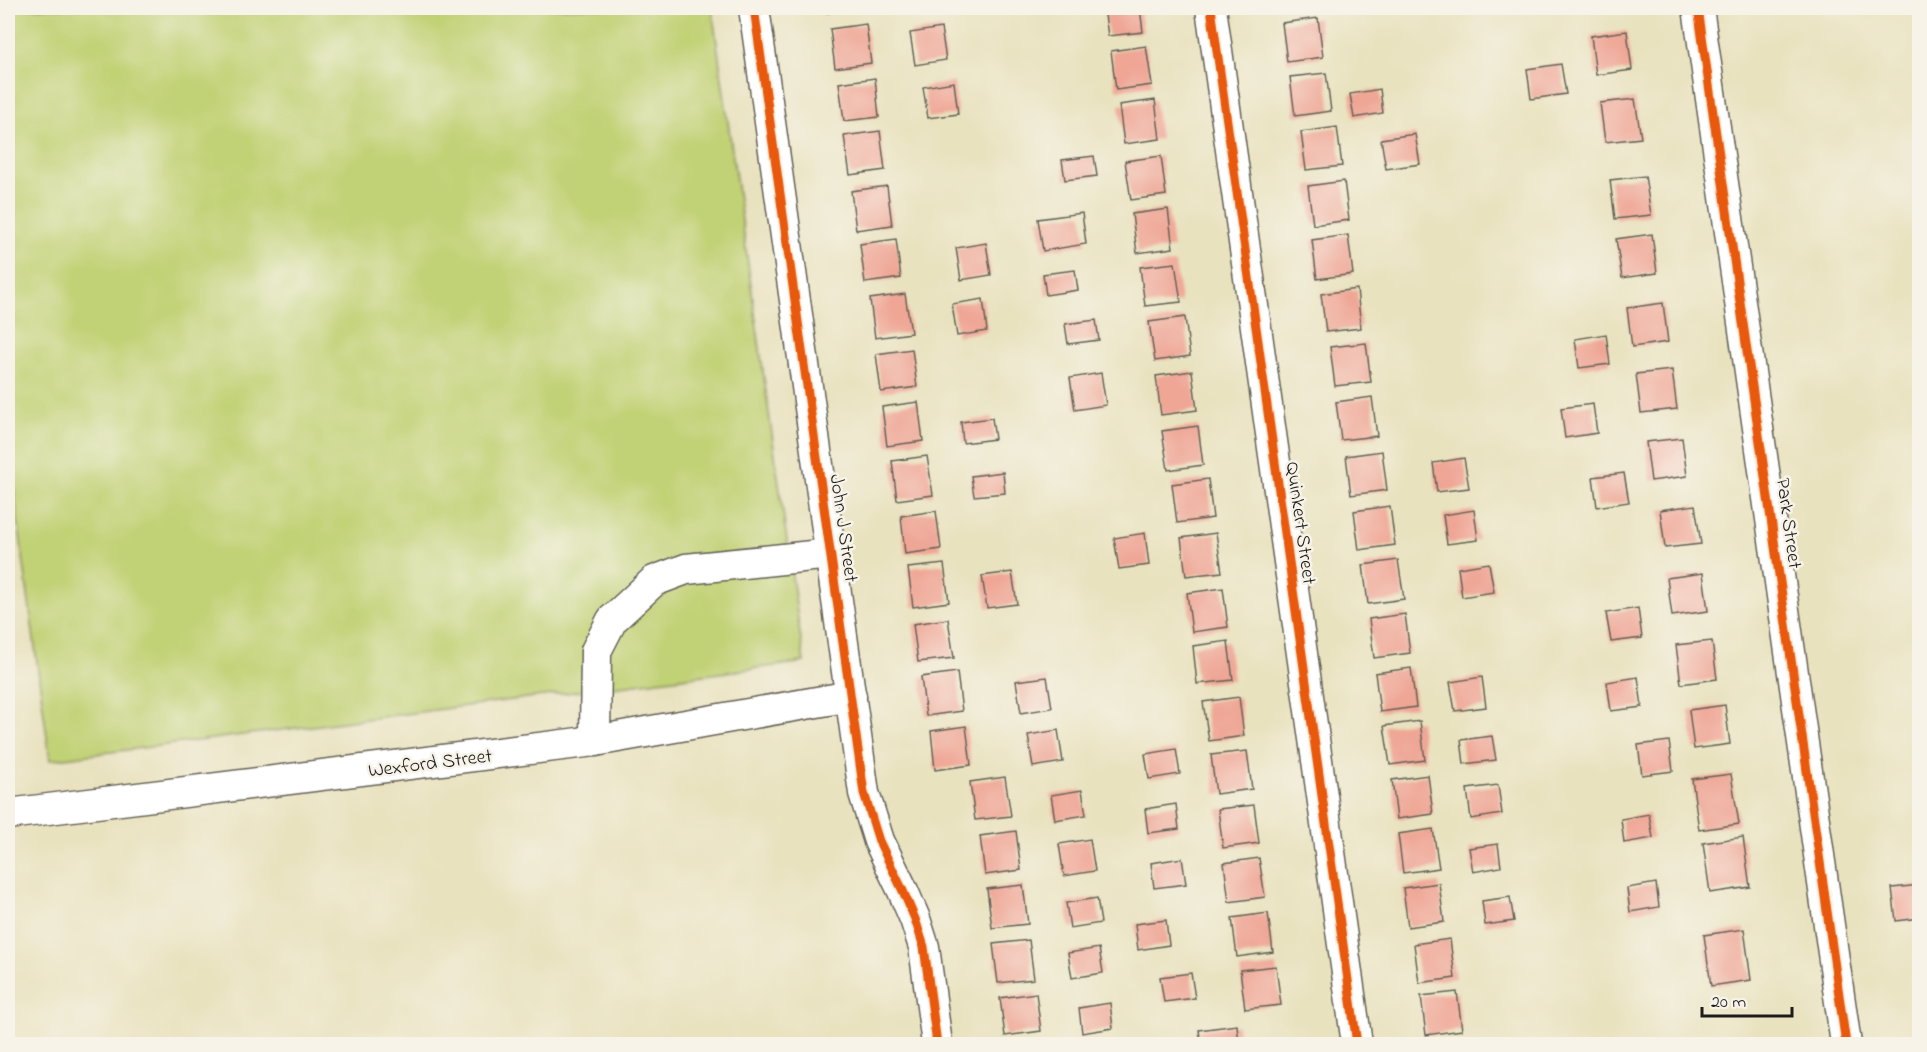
<svg xmlns="http://www.w3.org/2000/svg" width="1927" height="1052" font-family="'Indie Flower',sans-serif">
<style>
.green{fill:#c1d174;stroke:#6e7648;stroke-width:1.5}
.building{fill:#efa695}
.lines{fill:none;stroke-linecap:round;stroke-linejoin:round}
.minor-casing{stroke:#646155;stroke-width:33}
.minor{stroke:#fff;stroke-width:30}
.cycleway-casing{stroke:#f7f3e8;stroke-width:13}
.cycleway{stroke:#e8590c;stroke-width:9}
.labels{text-anchor:middle;stroke-width:5;stroke-linejoin:round;paint-order:stroke}
.street-label{font-size:20px;fill:#1c1c1c;stroke:#f7f3e8}
</style>
<rect width="100%" height="100%" fill="#f7f3e8"/>
<filter id="ink" filterUnits="userSpaceOnUse"><feTurbulence type="fractalNoise" baseFrequency=".0167" numOctaves="2"/><feDisplacementMap in="SourceGraphic" scale="12" xChannelSelector="R" yChannelSelector="G"/><feConvolveMatrix kernelMatrix="1 2 1 2 8 2 1 2 1" color-interpolation-filters="sRGB"/></filter>
<filter id="wash" filterUnits="userSpaceOnUse"><feTurbulence type="fractalNoise" baseFrequency=".008" numOctaves="4" result="noise"/><feDisplacementMap in="SourceGraphic" scale="24" xChannelSelector="R" yChannelSelector="G"/><feGaussianBlur stdDeviation="1.35" result="paint"/><feColorMatrix in="noise" values="0 0 0 0 0 0 0 0 0 0 0 0 0 0 0 0 0 1.4 0 .05"/><feComposite in="paint" operator="in"/></filter>
<g filter="url(#wash)">
<rect width="100%" height="100%" fill="#e9e2bf"/>
<!-- green -->
<polygon class="green" points="8,8 712,8 804,662 50,760 8,445"/>
<g id="blocks">
<!-- building -->
<g class="building">
<polygon points="826,8 857,8 857,9 827,13"/>
<polygon points="1104,8 1140,8 1143,32 1108,36"/>
<polygon points="1318,18 1323,57 1287,62 1282,23"/>
<polygon points="866,24 871,63 835,68 830,29"/>
<polygon points="941,28 946,60 915,65 910,33"/>
<polygon points="1627,31 1632,70 1596,75 1591,36"/>
<polygon points="1146,46 1152,85 1116,90 1111,51"/>
<polygon points="1561,64 1566,94 1531,99 1527,69"/>
<polygon points="1326,73 1331,111 1295,116 1290,77"/>
<polygon points="875,78 879,117 844,121 839,83"/>
<polygon points="954,82 958,114 928,118 923,87"/>
<polygon points="1380,89 1383,113 1354,118 1350,94"/>
<polygon points="1635,99 1641,138 1605,142 1600,103"/>
<polygon points="1155,100 1160,139 1124,144 1119,105"/>
<polygon points="1337,127 1342,166 1306,170 1301,132"/>
<polygon points="880,131 885,170 850,175 844,136"/>
<polygon points="1415,134 1420,164 1386,169 1381,139"/>
<polygon points="1094,156 1097,176 1065,180 1062,160"/>
<polygon points="1161,156 1166,195 1131,200 1125,161"/>
<polygon points="1645,176 1651,215 1615,219 1610,180"/>
<polygon points="1344,181 1349,220 1313,225 1308,186"/>
<polygon points="887,186 892,225 856,230 851,191"/>
<polygon points="1168,209 1173,248 1137,253 1132,214"/>
<polygon points="1082,213 1086,244 1043,251 1038,219"/>
<polygon points="1652,234 1657,273 1622,278 1616,239"/>
<polygon points="1348,235 1353,274 1317,279 1312,240"/>
<polygon points="896,239 901,278 865,283 860,244"/>
<polygon points="986,243 991,275 961,280 956,248"/>
<polygon points="1175,263 1181,302 1145,306 1140,267"/>
<polygon points="1075,270 1078,290 1046,295 1043,274"/>
<polygon points="1357,289 1361,328 1326,332 1321,294"/>
<polygon points="905,294 911,333 875,338 870,299"/>
<polygon points="983,299 987,331 957,336 952,304"/>
<polygon points="1663,303 1668,342 1632,347 1627,308"/>
<polygon points="1185,317 1190,356 1155,361 1149,322"/>
<polygon points="1096,320 1099,340 1068,344 1065,324"/>
<polygon points="1606,334 1610,364 1579,368 1575,339"/>
<polygon points="1366,343 1371,382 1335,386 1330,347"/>
<polygon points="912,349 917,387 881,392 876,354"/>
<polygon points="1672,370 1677,409 1641,413 1636,374"/>
<polygon points="1192,371 1197,410 1161,415 1156,376"/>
<polygon points="1101,373 1106,405 1075,410 1070,378"/>
<polygon points="1372,397 1377,436 1341,440 1336,402"/>
<polygon points="918,402 923,441 887,446 882,407"/>
<polygon points="1593,404 1597,433 1565,438 1561,408"/>
<polygon points="992,418 995,439 963,443 961,422"/>
<polygon points="1198,426 1203,465 1168,470 1162,431"/>
<polygon points="1682,438 1687,476 1651,481 1646,442"/>
<polygon points="1382,451 1387,490 1351,495 1346,456"/>
<polygon points="927,456 933,495 897,500 892,461"/>
<polygon points="1464,458 1469,488 1437,492 1433,463"/>
<polygon points="1003,472 1005,493 974,496 971,476"/>
<polygon points="1624,473 1629,502 1597,507 1593,477"/>
<polygon points="1208,479 1213,518 1177,523 1172,484"/>
<polygon points="1695,505 1701,544 1665,548 1660,510"/>
<polygon points="1390,506 1395,545 1359,550 1354,511"/>
<polygon points="1474,510 1478,540 1447,544 1443,515"/>
<polygon points="936,511 941,549 905,554 901,516"/>
<polygon points="1145,533 1149,565 1119,569 1114,538"/>
<polygon points="1216,533 1222,572 1186,576 1181,538"/>
<polygon points="1398,560 1404,599 1368,604 1363,565"/>
<polygon points="1489,563 1494,592 1462,597 1458,568"/>
<polygon points="944,564 949,602 913,607 908,568"/>
<polygon points="1012,572 1017,604 987,608 982,576"/>
<polygon points="1703,573 1708,611 1672,616 1667,578"/>
<polygon points="1223,588 1228,627 1192,632 1187,593"/>
<polygon points="1638,608 1642,638 1611,642 1606,613"/>
<polygon points="1405,614 1410,653 1374,658 1369,619"/>
<polygon points="948,619 954,658 918,662 913,624"/>
<polygon points="1228,641 1233,680 1197,684 1193,646"/>
<polygon points="1712,641 1717,679 1681,684 1676,645"/>
<polygon points="1411,668 1416,707 1380,712 1375,673"/>
<polygon points="957,672 962,711 926,716 921,677"/>
<polygon points="1047,677 1052,708 1021,713 1016,681"/>
<polygon points="1482,677 1486,707 1455,711 1450,682"/>
<polygon points="1638,677 1642,707 1611,711 1607,682"/>
<polygon points="1239,697 1244,736 1209,741 1203,702"/>
<polygon points="1725,705 1730,744 1694,749 1689,710"/>
<polygon points="1420,721 1425,760 1390,765 1384,726"/>
<polygon points="966,726 971,765 935,770 931,731"/>
<polygon points="1058,730 1063,762 1033,767 1028,735"/>
<polygon points="1492,736 1496,760 1464,764 1461,740"/>
<polygon points="1669,741 1673,771 1642,775 1638,745"/>
<polygon points="1176,749 1180,774 1149,779 1145,754"/>
<polygon points="1247,751 1252,789 1216,794 1211,755"/>
<polygon points="1731,774 1739,824 1699,830 1692,779"/>
<polygon points="1428,775 1433,814 1397,819 1392,780"/>
<polygon points="1005,777 1011,816 975,820 970,782"/>
<polygon points="1498,785 1502,814 1471,819 1467,789"/>
<polygon points="1082,790 1086,815 1055,820 1051,795"/>
<polygon points="1176,804 1179,829 1148,833 1145,809"/>
<polygon points="1254,805 1259,843 1223,848 1218,809"/>
<polygon points="1649,814 1653,838 1624,843 1621,819"/>
<polygon points="1433,829 1439,868 1403,873 1398,834"/>
<polygon points="1016,831 1021,870 985,875 980,836"/>
<polygon points="1743,837 1750,887 1710,893 1703,843"/>
<polygon points="1090,839 1095,871 1064,876 1059,844"/>
<polygon points="1498,844 1501,867 1473,872 1469,848"/>
<polygon points="1182,858 1186,884 1154,888 1151,863"/>
<polygon points="1259,858 1265,897 1229,902 1224,863"/>
<polygon points="1439,883 1444,922 1408,927 1403,888"/>
<polygon points="1656,883 1659,907 1630,912 1627,888"/>
<polygon points="1023,885 1028,924 992,928 987,889"/>
<polygon points="1920,885 1920,918 1896,921 1892,888"/>
<polygon points="1510,897 1514,921 1485,925 1482,901"/>
<polygon points="1097,898 1101,923 1070,928 1066,903"/>
<polygon points="1268,913 1273,952 1237,957 1232,918"/>
<polygon points="1166,920 1169,945 1138,950 1135,924"/>
<polygon points="1744,929 1751,980 1711,986 1704,935"/>
<polygon points="1450,939 1455,978 1419,983 1414,944"/>
<polygon points="1029,940 1034,979 998,983 993,944"/>
<polygon points="1099,948 1103,973 1072,978 1068,953"/>
<polygon points="1276,966 1281,1005 1245,1009 1240,970"/>
<polygon points="1191,973 1195,998 1164,1002 1160,977"/>
<polygon points="1457,992 1462,1030 1426,1035 1421,996"/>
<polygon points="1036,993 1041,1031 1005,1036 1000,998"/>
<polygon points="1110,1003 1113,1028 1082,1033 1079,1008"/>
<polygon points="1237,1025 1239,1044 1201,1044 1199,1030"/>
</g>
</g>
</g>
<g filter="url(#ink)">
<use href="#blocks" fill-opacity="0" stroke="#646155" stroke-width="1.5"/>
<g class="lines">
<defs>
<g id="minor">
<polyline points="754,8 864,793 879,841 903,891 915,919 924,947 937,1044"/>
<polyline points="1211,8 1357,1044"/>
<polyline points="1698,8 1846,1044"/>
<polyline points="595,741 596,651 612,620 654,581 686,569 831,554"/>
<polyline points="8,814 595,741 851,696"/>
</g>
</defs>
<!-- minor casing -->
<use href="#minor" class="minor-casing"/>
<!-- minor -->
<use href="#minor" class="minor"/>
<defs>
<g id="cycleway">
<polyline points="754,8 864,793 879,841 903,891 915,919 924,947 937,1044"/>
<polyline points="1211,8 1357,1044"/>
<polyline points="1698,8 1846,1044"/>
</g>
</defs>
<!-- cycleway casing -->
<use href="#cycleway" class="cycleway-casing"/>
<!-- cycleway -->
<use href="#cycleway" class="cycleway"/>
</g>
</g>
<g class="labels">
<!-- street labels -->
<g class="street-label">
<text transform="translate(1302 523) rotate(82)" y="7">Quinkert Street</text>
<text transform="translate(1790 523) rotate(82)" y="7">Park Street</text>
<text transform="translate(845 528) rotate(82)" y="7">John J Street</text>
<text transform="translate(430 762) rotate(-7)" y="7">Wexford Street</text>
</g>
</g>
<!-- margin -->
<rect width="1927" height="1052" fill="none" stroke="#f7f3e8" stroke-width="30"/>
<!-- scale -->
<path d="M1702 1007v9h90v-9" fill="none" stroke="#1c1c1c" stroke-width="3"/>
<text x="1711" y="1007" font-size="18" fill="#1c1c1c" stroke="#f7f3e8" stroke-width="4.5" paint-order="stroke">20 m</text>
</svg>
